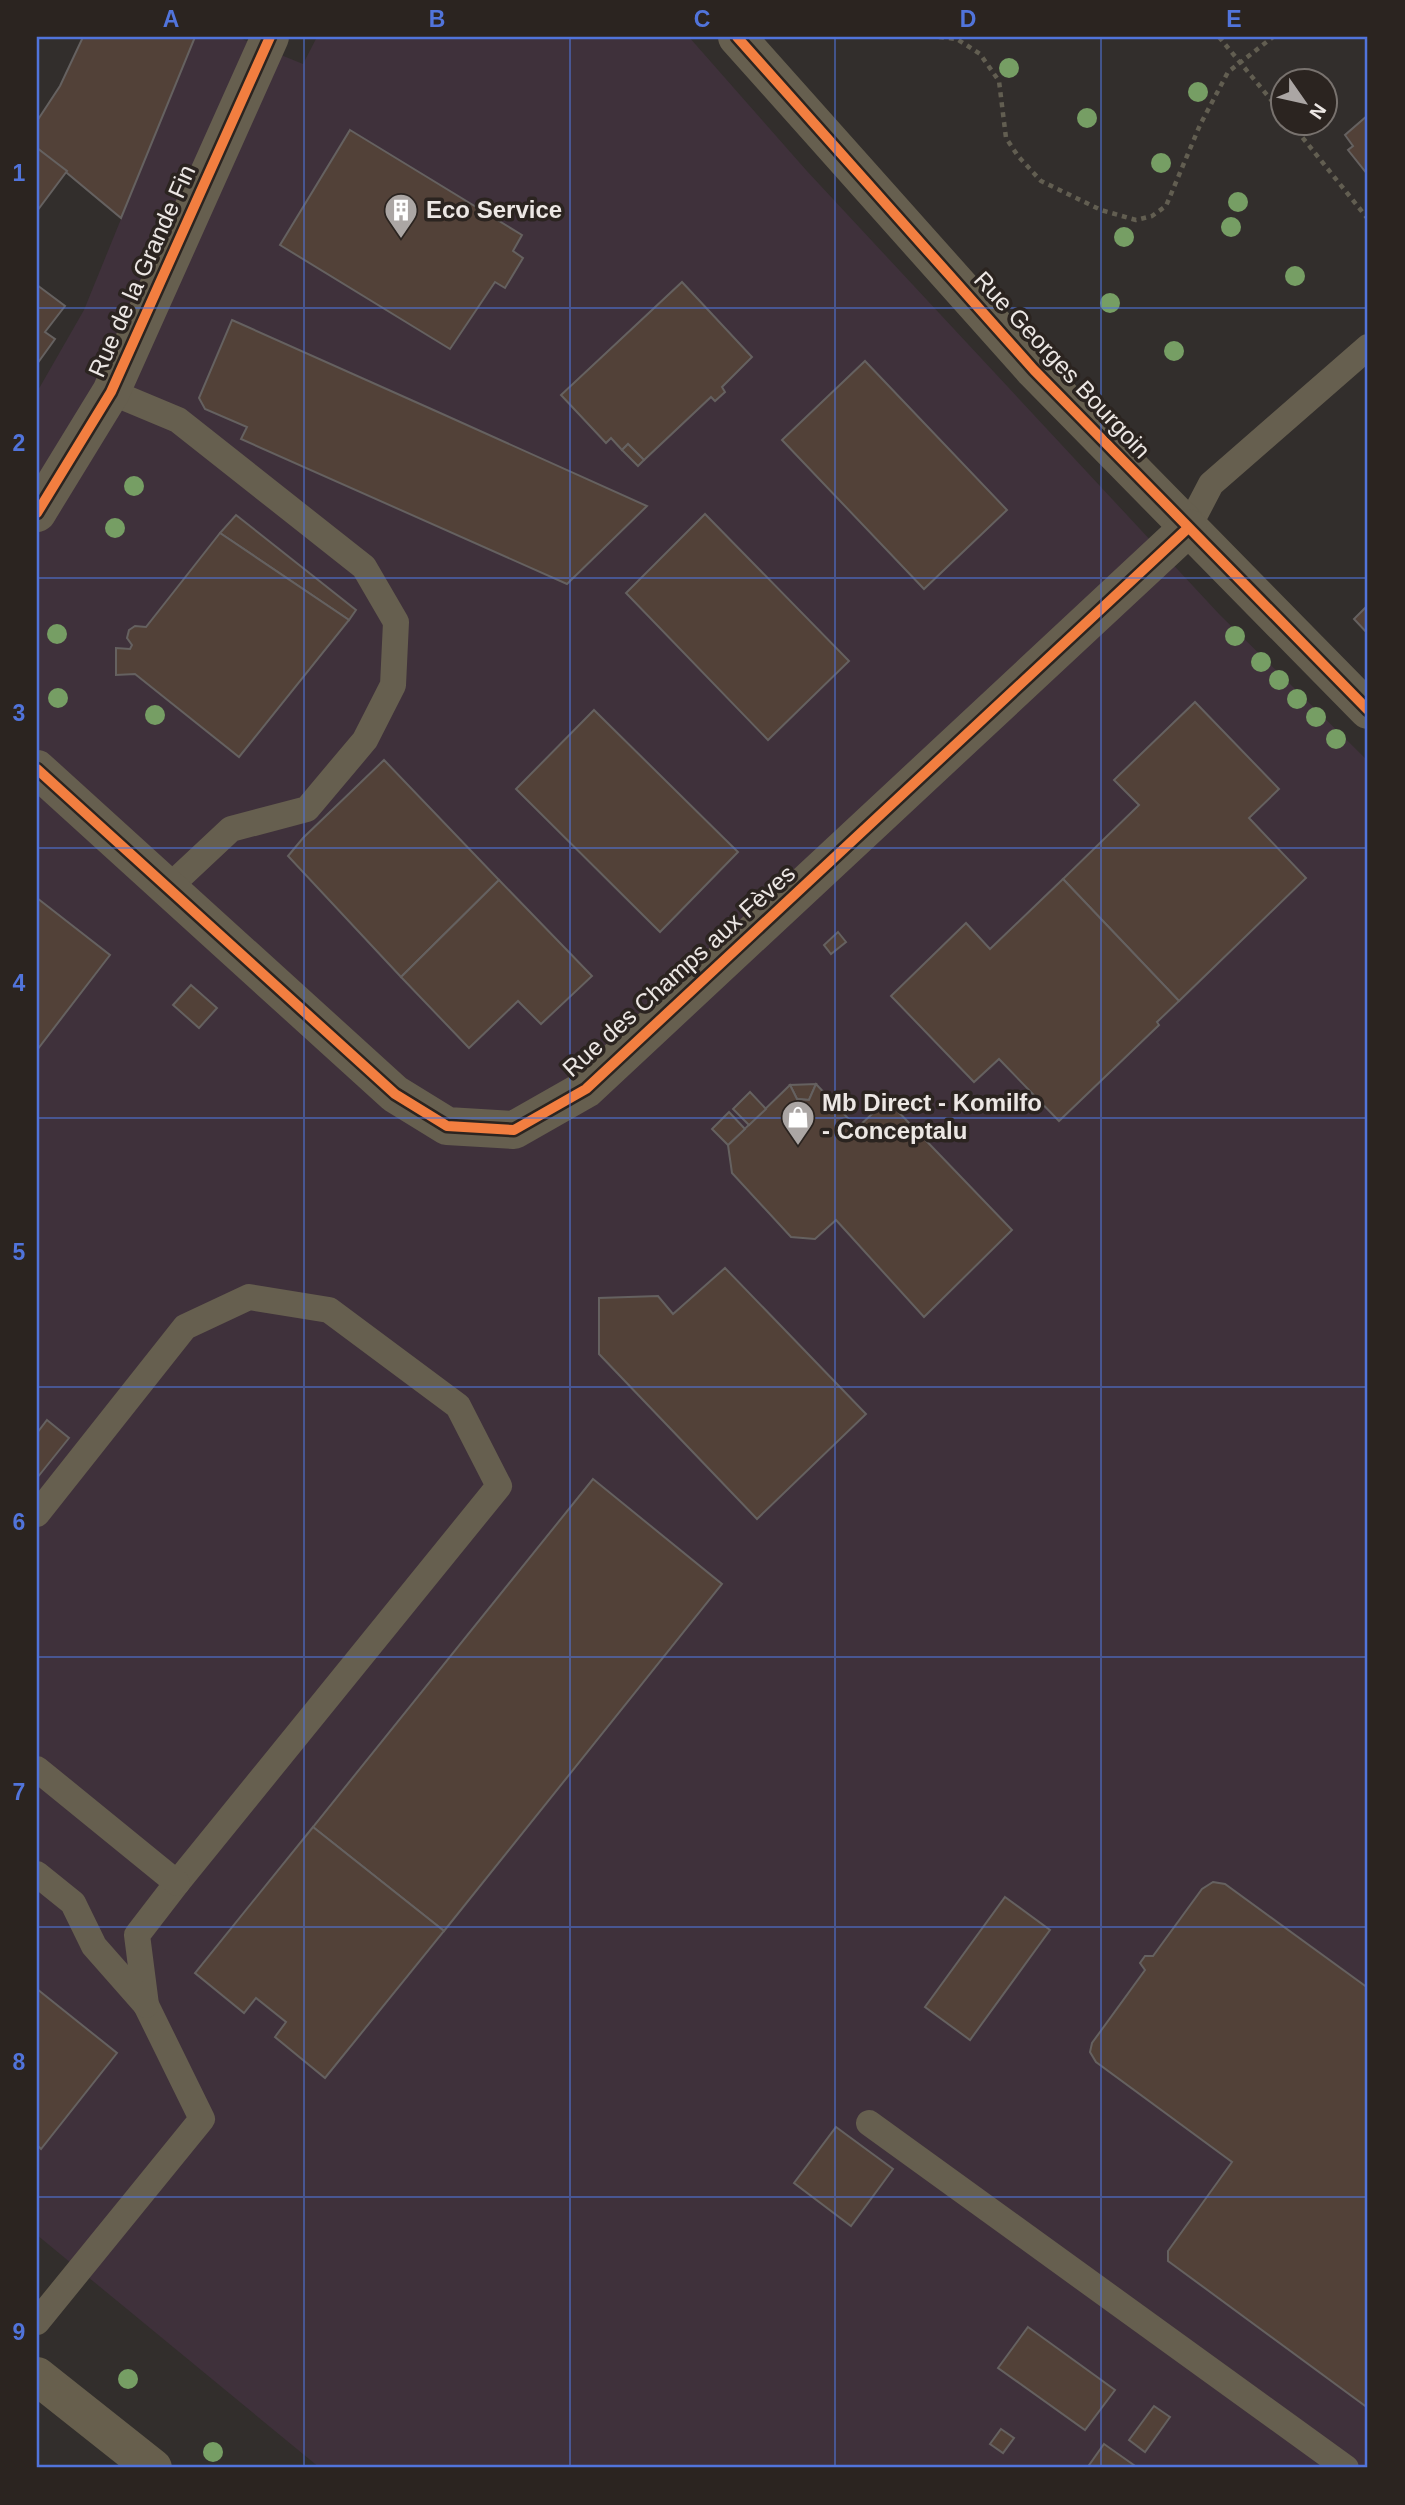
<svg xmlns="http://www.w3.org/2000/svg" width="1405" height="2505" font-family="Helvetica,sans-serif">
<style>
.commercial{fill:#3f313b}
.building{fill:#524138;stroke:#656160;stroke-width:2}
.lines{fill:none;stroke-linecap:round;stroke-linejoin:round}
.path{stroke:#625e51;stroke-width:4.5;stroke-dasharray:5 5;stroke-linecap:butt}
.lane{stroke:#665f4f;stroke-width:26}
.street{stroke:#665f4f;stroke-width:38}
.secondary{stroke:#675f4d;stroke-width:38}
.cycleway-casing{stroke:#2b2420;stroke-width:15}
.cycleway{stroke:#f27e40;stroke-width:10}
.tree{fill:#769e64}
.grid{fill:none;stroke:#5174db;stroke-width:2;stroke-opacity:0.55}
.labels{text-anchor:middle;stroke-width:7;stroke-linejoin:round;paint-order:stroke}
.poi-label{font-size:24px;font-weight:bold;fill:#ece7e4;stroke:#2b2420;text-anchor:start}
.street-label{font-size:24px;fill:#ece7e4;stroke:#2b2420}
.neatline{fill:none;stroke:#5174db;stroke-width:2.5}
.grid-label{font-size:23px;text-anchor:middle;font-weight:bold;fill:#5174db}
</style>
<rect width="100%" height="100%" fill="#322e2c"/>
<!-- commercial -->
<polygon class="commercial" points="195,37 237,37 303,64 317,37 689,37 806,170 1220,615 1368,761 1368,2468 320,2468 37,2235 37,392 84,310"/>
<!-- building -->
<g class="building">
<polygon points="83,37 195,37 121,218 37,148 37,121 60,86"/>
<polygon points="1368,115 1367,136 1368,175 1348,150 1353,146 1345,135"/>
<polygon points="350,130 522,235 513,251 523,258 505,288 495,282 450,349 280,245"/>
<polygon points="37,148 67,171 37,211"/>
<polygon points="682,282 752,357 722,387 725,392 715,401 711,397 644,460 628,444 622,450 611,438 606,443 561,395"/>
<polygon points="37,285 65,306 45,332 55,339 37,364"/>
<polygon points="232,320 438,412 647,506 567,584 241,439 247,427 205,409 199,398"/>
<polygon points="865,361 1007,510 924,589 782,440"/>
<polygon points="628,444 644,460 638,466 622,450"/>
<polygon points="705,514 849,661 768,740 626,593"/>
<polygon points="236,515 356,610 349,620 220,533"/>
<polygon points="220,533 349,620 239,757 135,674 116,675 116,648 130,649 132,645 127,638 129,630 135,626 146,627"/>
<polygon points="1368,605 1368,634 1354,619"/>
<polygon points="1195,702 1279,789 1249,818 1306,878 1179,1001 1063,879 1139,805 1114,780"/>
<polygon points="594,710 738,852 660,932 516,789"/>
<polygon points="384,760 499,880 401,977 288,856 303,838"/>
<polygon points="1063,879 1179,1001 1157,1022 1159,1025 1059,1121 999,1059 974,1082 891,996 966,923 990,949"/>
<polygon points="499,880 592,976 541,1024 518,1001 469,1048 401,977"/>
<polygon points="37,898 110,955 37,1050"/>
<polygon points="838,932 846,942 831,954 824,945"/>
<polygon points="191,985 217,1008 199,1028 173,1005"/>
<polygon points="816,1084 809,1100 797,1099 790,1085"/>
<polygon points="816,1084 857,1128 887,1100 1012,1230 924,1317 836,1220 815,1239 791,1237 732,1173 728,1145 790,1085 797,1099 809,1100"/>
<polygon points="750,1092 766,1109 749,1125 733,1109"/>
<polygon points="729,1112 745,1129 728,1145 712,1129"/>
<polygon points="725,1268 866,1414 757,1519 599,1354 599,1298 658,1296 673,1314"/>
<polygon points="47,1420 69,1438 37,1478 37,1433"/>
<polygon points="593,1479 722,1584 444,1931 313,1827"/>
<polygon points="313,1827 444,1931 325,2078 275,2037 286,2022 256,1998 244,2013 195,1973"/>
<polygon points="1213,1882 1225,1884 1368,1988 1368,2408 1168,2261 1168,2251 1232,2162 1096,2062 1090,2052 1092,2043 1145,1970 1140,1963 1145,1956 1153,1956 1202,1889"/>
<polygon points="1005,1897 1050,1930 970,2040 925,2007"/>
<polygon points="37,1989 117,2053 41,2149 37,2145"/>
<polygon points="836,2127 893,2169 851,2226 794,2183"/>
<polygon points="1028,2327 1115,2390 1085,2430 998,2368"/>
<polygon points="1154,2406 1170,2417 1145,2452 1129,2440"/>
<polygon points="1001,2429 1014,2438 1003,2453 990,2444"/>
<polygon points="1104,2444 1138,2468 1087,2468"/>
</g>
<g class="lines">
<!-- path -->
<g class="path">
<polyline points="939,37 957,39 980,54 999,81 1006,138 1018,156 1041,181 1101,210 1136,220 1152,216 1166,206 1200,125 1228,72 1273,37"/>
<polyline points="1219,37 1282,113"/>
<polyline points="1290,122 1368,219"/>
</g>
<!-- lane -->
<g class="lane">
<polyline points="111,392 178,420 364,567 396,622 393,685 365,740 307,809 231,829 168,888"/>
<polyline points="1188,528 1211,484 1368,347"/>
<polyline points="37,1514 185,1327 249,1297 329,1310 458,1406 499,1486 177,1883 137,1935 146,2005 202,2119 37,2322"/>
<polyline points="37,1769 177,1883"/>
<polyline points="37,1874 73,1903 94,1946 146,2005"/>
<polyline points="869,2123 1346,2468"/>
</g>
<!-- street -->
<g class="street">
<polyline points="737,37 1034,370 1368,710"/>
<polyline points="37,513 111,392 270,37"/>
<polyline points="37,769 395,1094 447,1126 514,1130 586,1089 1188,528"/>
</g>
<!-- secondary -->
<polyline class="secondary" points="37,2376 153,2468"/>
<defs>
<g id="cycleway">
<polyline points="737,37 1034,370 1368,710"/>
<polyline points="37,513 111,392 270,37"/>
<polyline points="37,769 395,1094 447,1126 514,1130 586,1089 1188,528"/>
</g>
</defs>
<!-- cycleway casing -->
<use href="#cycleway" class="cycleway-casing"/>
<!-- cycleway -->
<use href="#cycleway" class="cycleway"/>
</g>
<!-- trees -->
<g class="tree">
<circle cx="1009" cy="68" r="10"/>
<circle cx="1198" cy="92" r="10"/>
<circle cx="1087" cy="118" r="10"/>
<circle cx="1161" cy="163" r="10"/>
<circle cx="1238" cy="202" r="10"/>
<circle cx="1231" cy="227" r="10"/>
<circle cx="1124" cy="237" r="10"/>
<circle cx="1295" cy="276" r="10"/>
<circle cx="1110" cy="303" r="10"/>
<circle cx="1174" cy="351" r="10"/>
<circle cx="134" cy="486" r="10"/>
<circle cx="115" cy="528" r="10"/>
<circle cx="57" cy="634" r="10"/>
<circle cx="1235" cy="636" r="10"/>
<circle cx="1261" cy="662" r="10"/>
<circle cx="1279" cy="680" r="10"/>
<circle cx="58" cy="698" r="10"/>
<circle cx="1297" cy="699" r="10"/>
<circle cx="155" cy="715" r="10"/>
<circle cx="1316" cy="717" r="10"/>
<circle cx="1336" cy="739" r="10"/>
<circle cx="128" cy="2379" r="10"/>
<circle cx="213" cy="2452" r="10"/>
</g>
<!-- grid -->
<path class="grid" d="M304,37v2431M570,37v2431M835,37v2431M1101,37v2431M37,308h1331M37,578h1331M37,848h1331M37,1118h1331M37,1387h1331M37,1657h1331M37,1927h1331M37,2197h1331"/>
<!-- icons -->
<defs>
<symbol id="building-pin" viewBox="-11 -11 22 30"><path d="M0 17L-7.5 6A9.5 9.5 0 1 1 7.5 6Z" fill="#aba6a4" stroke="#2b2420"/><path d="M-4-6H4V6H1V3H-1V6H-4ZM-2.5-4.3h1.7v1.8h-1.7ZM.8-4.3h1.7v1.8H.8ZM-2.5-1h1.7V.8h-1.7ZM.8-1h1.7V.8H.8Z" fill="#fff"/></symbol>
<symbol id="shop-pin" viewBox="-11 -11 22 30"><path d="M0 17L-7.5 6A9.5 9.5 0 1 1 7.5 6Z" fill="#aba6a4" stroke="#2b2420"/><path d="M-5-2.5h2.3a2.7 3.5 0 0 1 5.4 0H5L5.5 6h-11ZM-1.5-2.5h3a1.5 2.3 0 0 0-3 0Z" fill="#fff"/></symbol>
</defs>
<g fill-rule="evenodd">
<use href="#building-pin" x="382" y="191" width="38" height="52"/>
<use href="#shop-pin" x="779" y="1098" width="38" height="52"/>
</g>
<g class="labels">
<!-- poi labels -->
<g class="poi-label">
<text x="426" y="218">Eco Service</text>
<text x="822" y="1111">Mb Direct - Komilfo<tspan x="822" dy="28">- Conceptalu</tspan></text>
</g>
<!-- street labels -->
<g class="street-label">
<text transform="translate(142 271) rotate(-66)" y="8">Rue de la Grande Fin</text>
<text transform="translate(1062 365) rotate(47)" y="8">Rue Georges Bourgoin</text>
<text transform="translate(679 971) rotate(-42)" y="8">Rue des Champs aux Fèves</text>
</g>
</g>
<!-- border -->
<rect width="1405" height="2505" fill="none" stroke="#2b2420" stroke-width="77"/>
<!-- north arrow -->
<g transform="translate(1304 102) rotate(124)"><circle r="33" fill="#2b2420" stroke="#78726e" stroke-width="2"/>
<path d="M0-5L12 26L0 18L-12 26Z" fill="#aba6a4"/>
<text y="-10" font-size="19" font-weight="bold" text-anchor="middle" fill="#ece7e4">N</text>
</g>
<rect x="38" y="38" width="1328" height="2428" class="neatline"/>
<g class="grid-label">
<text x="171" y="27">A</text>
<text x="437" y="27">B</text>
<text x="702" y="27">C</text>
<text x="968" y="27">D</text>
<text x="1234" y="27">E</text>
<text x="19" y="181">1</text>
<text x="19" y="451">2</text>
<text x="19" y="721">3</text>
<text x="19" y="991">4</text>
<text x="19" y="1260">5</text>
<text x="19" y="1530">6</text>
<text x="19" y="1800">7</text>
<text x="19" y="2070">8</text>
<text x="19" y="2340">9</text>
</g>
</svg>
